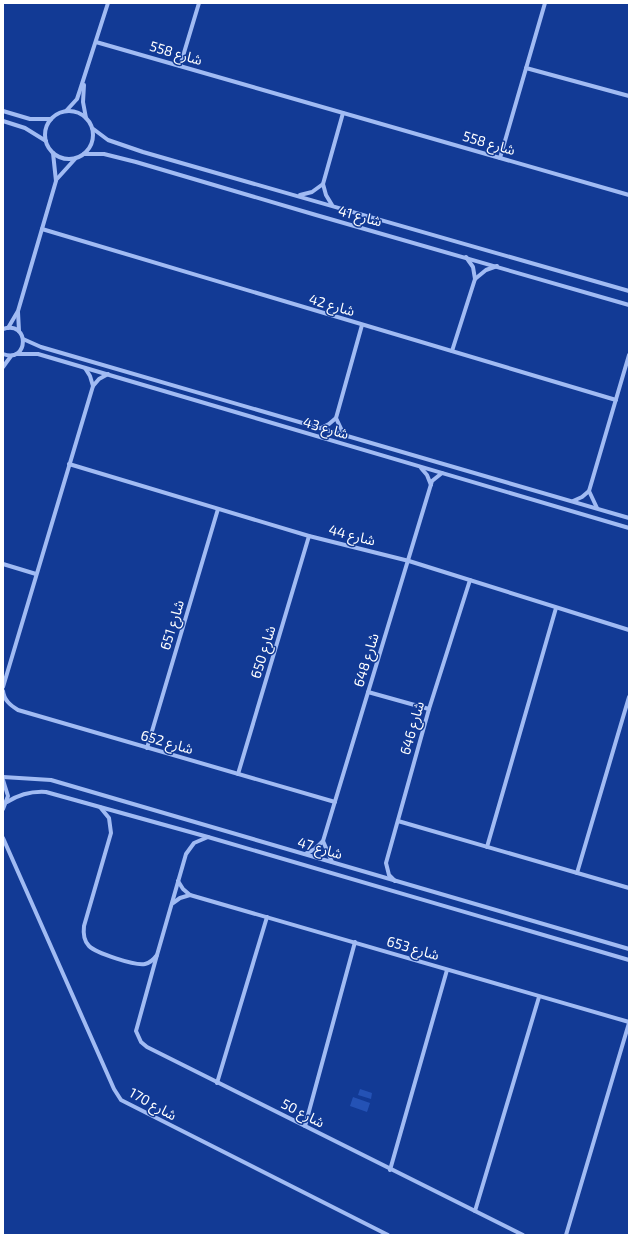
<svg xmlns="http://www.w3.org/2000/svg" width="632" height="1238" font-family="'Exo 2','Noto Sans Arabic',sans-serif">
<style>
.green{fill:#2452b5}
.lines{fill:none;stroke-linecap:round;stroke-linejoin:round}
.minor{stroke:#a1bbf3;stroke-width:4}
.labels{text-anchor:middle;stroke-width:3;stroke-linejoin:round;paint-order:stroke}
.street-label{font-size:14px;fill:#fff;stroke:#123a95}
</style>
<rect width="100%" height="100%" fill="#123a95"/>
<!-- green -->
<g class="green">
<polygon points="360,1089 372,1093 371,1099 358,1095"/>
<polygon points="353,1097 370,1103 367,1112 350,1106"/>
</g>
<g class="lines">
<!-- minor -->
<g class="minor">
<polyline points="96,42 629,195"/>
<polyline points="180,66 199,3"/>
<polyline points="526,68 629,96"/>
<polyline points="84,85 83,102 86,118"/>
<polyline points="3,111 30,119 51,119"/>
<polyline points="66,111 77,99 80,90 108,3"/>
<circle cx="69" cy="135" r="24"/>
<polyline points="3,121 25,128 46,141"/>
<polyline points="92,128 108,140 143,152 629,291"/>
<polyline points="84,154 104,154 136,162 316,215 629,305"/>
<polyline points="500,158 545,3"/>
<polyline points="56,180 75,159"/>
<polyline points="300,195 312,192 323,184"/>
<polyline points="332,205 326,195 323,184 343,113"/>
<polyline points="42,229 616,400"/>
<polyline points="475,279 486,270 497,266"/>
<polyline points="18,312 19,331"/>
<polyline points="8,328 18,311 56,181 53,153"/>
<path d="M3,329c27,-9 26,35 0,25"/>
<polyline points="23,339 41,347 629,518"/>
<polyline points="452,351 475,279 473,267 466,257"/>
<polyline points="17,354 38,354 629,528"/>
<polyline points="3,367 11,356"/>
<polyline points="85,368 90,376 93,386"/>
<polyline points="336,418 344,435"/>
<polyline points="321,428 329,424 336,418 362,325"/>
<polyline points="69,464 309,536 409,561 629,630"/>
<polyline points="421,468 427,475 431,485"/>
<polyline points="589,491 597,508"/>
<polyline points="573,501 582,497 589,491 629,355"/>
<polyline points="3,564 36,574"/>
<polyline points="3,687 93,386 99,379 108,374"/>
<path d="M3,691c1,9 7,14 15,19l317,92"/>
<polyline points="368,692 429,709"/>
<polyline points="147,748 218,509"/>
<polyline points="238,774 309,536"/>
<polyline points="3,777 51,780 629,949"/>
<polyline points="3,780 8,796 3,809"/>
<path d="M7,802c13,-8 24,-11 39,-10l162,45 421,123"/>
<path d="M100,807l9,11 2,15 -27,93c-1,8 0,15 5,20 7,7 46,20 56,18 5,-1 9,-5 12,-9l29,-101 8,-11 14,-6"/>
<polyline points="398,821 629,888"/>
<polyline points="3,838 114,1089 121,1100 388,1235"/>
<polyline points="323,841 332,862"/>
<polyline points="487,847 556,608"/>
<polyline points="305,854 315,849 323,841 432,481 442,473"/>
<polyline points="577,873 629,697"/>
<polyline points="178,881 183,889 190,895 629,1022"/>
<polyline points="395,881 389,875 386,863 429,709 470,580"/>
<polyline points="173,903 180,898 190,895"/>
<polyline points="157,955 136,1031 141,1042 147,1047 523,1235"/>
<polyline points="217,1083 267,917"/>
<polyline points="305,1126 355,942"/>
<polyline points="390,1170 447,970"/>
<polyline points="475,1211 539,997"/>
<polyline points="566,1235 629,1023"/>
</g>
</g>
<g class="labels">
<!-- street labels -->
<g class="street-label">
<text transform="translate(176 53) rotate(16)" y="5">شارع 558</text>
<text transform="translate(489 143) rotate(16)" y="5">شارع 558</text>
<text transform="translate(360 216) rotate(15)" y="5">شارع 41</text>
<text transform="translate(332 305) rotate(16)" y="5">شارع 42</text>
<text transform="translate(326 428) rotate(16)" y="5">شارع 43</text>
<text transform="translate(352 535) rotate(14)" y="5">شارع 44</text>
<text transform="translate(172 625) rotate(-73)" y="5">شارع 651</text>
<text transform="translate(263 652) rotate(-73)" y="5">شارع 650</text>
<text transform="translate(366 660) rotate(-73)" y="5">شارع 648</text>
<text transform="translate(412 728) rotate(-74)" y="5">شارع 646</text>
<text transform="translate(167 742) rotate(16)" y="5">شارع 652</text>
<text transform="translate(320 848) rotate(16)" y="5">شارع 47</text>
<text transform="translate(413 948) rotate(16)" y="5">شارع 653</text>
<text transform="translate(153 1104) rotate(29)" y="5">شارع 170</text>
<text transform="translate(303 1113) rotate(27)" y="5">شارع 50</text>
</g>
</g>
<!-- border -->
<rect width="632" height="1238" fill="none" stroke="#ffffff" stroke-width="8"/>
</svg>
